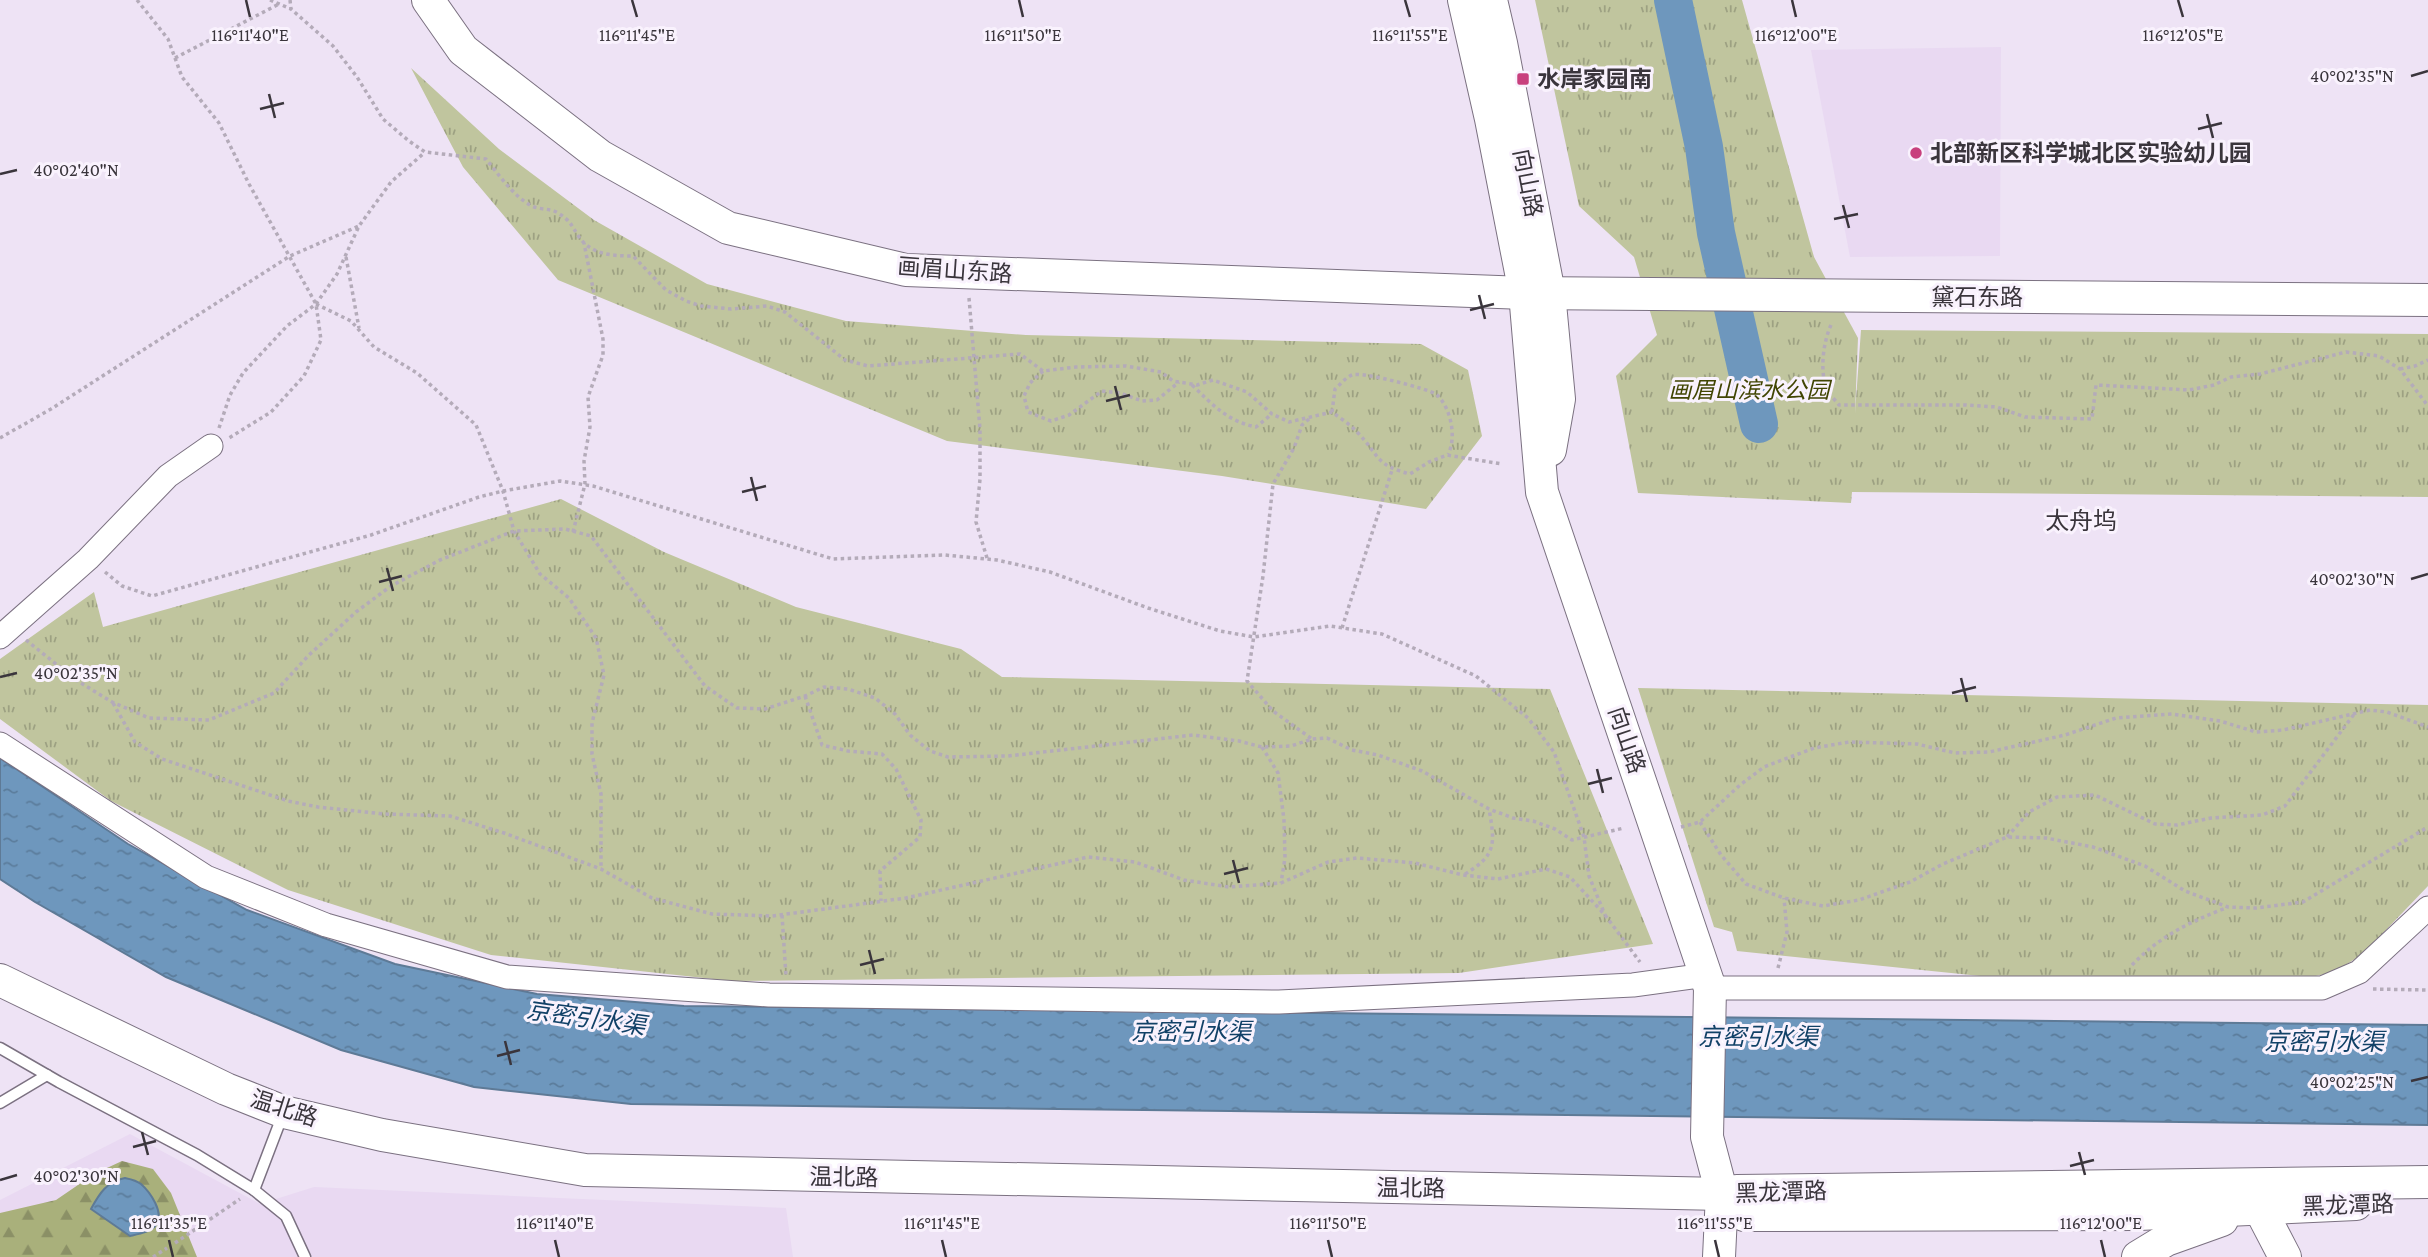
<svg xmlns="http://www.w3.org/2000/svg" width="2428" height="1257" font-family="'Crimson Pro','Noto Sans SC',serif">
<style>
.built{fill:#e9d9f2}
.forest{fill:url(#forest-firs);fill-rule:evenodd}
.park{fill:url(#park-tufts)}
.water{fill:url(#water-ripples);stroke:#5e7a96;stroke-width:2}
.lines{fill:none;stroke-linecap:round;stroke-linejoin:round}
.river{stroke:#6e97bd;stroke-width:38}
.lane-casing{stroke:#7b7181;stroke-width:13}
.street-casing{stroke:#7b7181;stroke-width:25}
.secondary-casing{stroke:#7b7181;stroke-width:34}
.path{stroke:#b4abb9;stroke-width:3.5;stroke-dasharray:3.5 3.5;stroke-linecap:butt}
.lane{stroke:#fff;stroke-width:10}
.street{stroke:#fff;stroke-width:23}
.secondary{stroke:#fff;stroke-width:32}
.ticks{fill:none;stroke:#3a353c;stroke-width:2.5}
.poi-dot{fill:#c8407d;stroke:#f9f2fd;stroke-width:2.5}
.labels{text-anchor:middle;stroke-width:6;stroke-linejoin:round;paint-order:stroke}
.poi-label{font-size:23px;font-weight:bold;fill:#3a353c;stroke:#f9f2fd;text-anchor:start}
.street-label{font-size:23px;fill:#3a353c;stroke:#f9f2fd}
.park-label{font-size:23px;font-style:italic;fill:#414503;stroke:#f9f2fd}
.neighbourhood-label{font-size:24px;fill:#3a353c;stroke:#f9f2fd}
.water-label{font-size:24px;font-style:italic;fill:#114167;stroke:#f9f2fd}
.ticks-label{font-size:18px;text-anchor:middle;fill:#3a353c;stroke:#f9f2fd;stroke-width:6;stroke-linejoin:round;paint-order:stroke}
</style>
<defs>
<pattern id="forest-firs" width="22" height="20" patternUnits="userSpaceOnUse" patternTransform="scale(1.75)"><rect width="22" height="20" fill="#a9b07b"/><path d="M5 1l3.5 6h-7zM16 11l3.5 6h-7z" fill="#8b9066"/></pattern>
<pattern id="park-tufts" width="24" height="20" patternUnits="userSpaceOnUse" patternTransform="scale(1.75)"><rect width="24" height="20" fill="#c0c59e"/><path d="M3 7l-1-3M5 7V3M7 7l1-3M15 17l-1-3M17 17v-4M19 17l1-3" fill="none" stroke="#9da182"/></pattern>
<pattern id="water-ripples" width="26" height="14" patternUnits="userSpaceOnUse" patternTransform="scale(1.75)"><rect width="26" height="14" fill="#6e97bd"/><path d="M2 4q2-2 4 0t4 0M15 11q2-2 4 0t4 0" fill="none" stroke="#5b7c9b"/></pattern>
</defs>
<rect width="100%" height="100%" fill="#eee3f5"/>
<!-- built -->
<g class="built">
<polygon points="2001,47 2000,256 1850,257 1811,50"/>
<polygon points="130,1134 260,1204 314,1187 786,1208 793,1257 0,1257 0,1200"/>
</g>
<!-- forest -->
<path class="forest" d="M122,1161l31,8 18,24 26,64h-197v-44l56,-13 38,-26zM133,1180l9,5 17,27 -29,24 -26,-19z"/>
<!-- park -->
<g class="park">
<polygon points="1535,0 1742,0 1814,257 1858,338 1855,413 1861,330 2428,334 2428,497 1852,492 1851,503 1638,493 1616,376 1657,335 1634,257 1579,206"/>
<polygon points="411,68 499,149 594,220 707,284 846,321 1026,335 1421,344 1468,370 1482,436 1426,509 1222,476 947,441 558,280 463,167"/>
<polygon points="561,499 664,552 796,607 961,649 1002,677 1550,689 1653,944 1459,973 732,981 491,955 288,890 111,801 0,719 0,659 94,592 103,627"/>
<polygon points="1638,688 2428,705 2428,886 2363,954 2334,972 2252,990 2146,993 1737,951 1732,932 1714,927"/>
</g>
<!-- water -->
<g class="water">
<polygon points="0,758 128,844 247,910 395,964 537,994 684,1006 2428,1025 2428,1125 631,1104 474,1087 341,1050 166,977 35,902 0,879"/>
<path d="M125,1178c5,1 11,2 16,6 9,8 24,29 15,41 -5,7 -17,9 -26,11l-39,-27c8,-15 16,-28 34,-31z"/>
</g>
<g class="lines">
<!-- river -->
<polyline class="river" points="1673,0 1704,147 1716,233 1759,424"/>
<defs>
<g id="lane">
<polyline points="0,1048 59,1082 197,1155 254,1190 286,1216 305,1257"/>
<polyline points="0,1103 47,1075"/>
<polyline points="254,1190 283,1114"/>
</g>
<g id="street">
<polyline points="0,637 88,559 168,476 211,446"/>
<polyline points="0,744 206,877 326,925 507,977 769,995 1279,1002 1633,985 1706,975"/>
<polyline points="1710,988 2322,988 2359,972 2428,908"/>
</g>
<g id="secondary">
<polyline points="428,0 463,50 600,156 728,228 906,270 1525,293 2428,300"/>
<polyline points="1464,0 1491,119 1525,293 1542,492 1710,988 1707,1137 1722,1194 1719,1257"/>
<polyline points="1491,0 1501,43 1549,293 1559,399 1550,450"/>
<polyline points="0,980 226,1089 284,1112 382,1135 585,1170 1722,1194 1737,1191 2428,1182"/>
<polyline points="2259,1190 2260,1209 2285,1257"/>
<polyline points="1722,1194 1744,1215 2139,1214 2356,1204"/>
<polyline points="2138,1257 2166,1240 2222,1220"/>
</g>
</defs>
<!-- lane casing -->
<use href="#lane" class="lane-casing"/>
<!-- street casing -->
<use href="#street" class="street-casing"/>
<!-- secondary casing -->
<use href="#secondary" class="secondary-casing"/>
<!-- path -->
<g class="path">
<polyline points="137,0 168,39 182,77 219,123 249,184 316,304 321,340 304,376 271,412 229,438"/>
<polyline points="270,0 291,9"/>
<path d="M290,0l1,9 42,37 24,31 26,42 26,22 16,11 61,7c13,16 28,38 46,47 8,4 18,2 26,7 13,8 13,12 21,24 13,18 34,19 54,19l33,34 20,11 15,5 30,3 36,-3 18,6 60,48 23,6 152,-12 23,17 33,-4 50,-1 35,6 12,9 24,4 16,-5 34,12 25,22 17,8 43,-10c8,6 19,13 26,21 22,23 17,32 52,41l19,-12 18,-7 55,9"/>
<polyline points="175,58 279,4"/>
<polyline points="346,257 359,328"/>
<polyline points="969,298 980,429 980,479 976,522 987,558"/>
<polyline points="316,304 351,321 374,347 417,373 476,425 503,491 514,531 540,574 569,598 596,638 604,675 592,723 592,754 601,794 601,869"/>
<path d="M1831,325c-8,17 -12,49 -3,67 3,4 8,9 11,13h126l32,2 28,10 67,2 4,-34 93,5 25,-5 17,-8 29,-3 86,-22 33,4 21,13 28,37"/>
<polyline points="2400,369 2415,366 2428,360"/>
<polyline points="1043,371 1030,383 1024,396 1028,412 1051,421 1069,415 1102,391 1120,393 1142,401 1157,400 1179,382"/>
<path d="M1192,385c21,20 35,36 64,42l16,-13"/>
<path d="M1332,412l3,-23c5,-4 11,-12 17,-14 9,-4 76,14 84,19 15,13 21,44 12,60"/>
<polyline points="1309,419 1302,425 1294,448 1273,484 1263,576 1247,681 1273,711 1312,739"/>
<polyline points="219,428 230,395 243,373 287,326 316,304 337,274 359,226 391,182 424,153"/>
<polyline points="0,438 51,409 290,256 359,226"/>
<polyline points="573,532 585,484 584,461 590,427 588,397 603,355 603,339 584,243"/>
<polyline points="105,572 122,586 152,596 371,535 479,497 503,491 560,481 593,486 833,559 945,555 997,560 1050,572 1148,608 1220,631 1254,637 1330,626 1382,634 1476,676 1528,718 1554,752 1584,837 1589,876 1605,915"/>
<polyline points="1342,628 1392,470"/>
<polyline points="26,640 76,680 112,702 149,718 209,720 274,693 309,655 356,612 391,586 440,560 514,531 565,529 591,536 705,686 737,708 765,709 805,696 824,687 848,689 875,698 895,714 910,735 930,751 948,757 1008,756 1193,735 1239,741 1262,747 1291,746 1312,739 1327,738 1352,750 1378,755 1422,771 1489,809 1513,818 1533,821 1555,829 1572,840 1624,828"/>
<polyline points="805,696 822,745 848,751 882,754 896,769 921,820 920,837 880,871 881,901"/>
<polyline points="113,703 135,742 162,759 288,801 318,807 384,814 450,816 504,833 601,869 652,898 712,914 772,916 906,898 1088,857 1135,862 1184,880 1229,887 1281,883 1328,862 1357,858 1415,863 1463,875 1498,879 1546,869 1570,877 1605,915 1640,962"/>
<polyline points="1262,747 1278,773 1284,820 1285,858 1281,883"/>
<polyline points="1700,822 1721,855 1746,884 1784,898 1823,906 1859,900 1910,882 1943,864 2007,837 2046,838 2093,847 2145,866 2185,891 2228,907 2256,908 2303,902 2428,827"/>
<polyline points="1681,827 1700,822 1740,785 1764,767 1814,748 1849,742 1917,744 1955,753 1989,752 2065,735 2116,718 2172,714 2220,721 2256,732 2283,730 2370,710 2387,712 2428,727"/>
<polyline points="2007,837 2029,812 2057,797 2095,795 2155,824 2177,825 2211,818 2262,815 2285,806 2355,713"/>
<path d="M1465,874c32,-19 30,-31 24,-65"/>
<polyline points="782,915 786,976"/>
<path d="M2132,965c27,-28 57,-43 94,-57"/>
<polyline points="1778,968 1787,932 1784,898"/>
<polyline points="2373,989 2428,990"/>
<polyline points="175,1243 240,1199"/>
<polyline points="153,1257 167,1248"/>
</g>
<!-- lane -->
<use href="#lane" class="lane"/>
<!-- street -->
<use href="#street" class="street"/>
<!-- secondary -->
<use href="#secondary" class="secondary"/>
</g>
<!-- ticks -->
<path class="ticks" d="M246,0l4,17M632,0l5,17M1019,0l4,17M1405,0l5,17M1792,0l4,17M2178,0l5,17M2411,76l17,-5M269,94l6,24M260,109l24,-6M2207,114l6,24M2198,129l24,-6M0,174l17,-4M1843,205l6,23M1834,219l24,-5M1479,295l6,24M1470,310l24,-6M1115,386l6,24M1106,401l24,-6M751,477l6,24M742,492l24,-6M387,568l6,23M2411,579l17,-5M379,582l23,-6M0,677l17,-4M1961,678l6,24M1952,693l24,-6M1597,769l6,24M1588,784l24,-6M1233,860l6,23M1224,874l24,-6M869,950l6,24M860,965l24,-6M505,1041l6,24M497,1056l23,-6M2411,1081l17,-4M142,1132l6,23M133,1147l23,-6M2079,1152l6,23M2070,1166l24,-6M0,1180l17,-5M169,1240l4,17M555,1240l4,17M942,1240l4,17M1328,1240l4,17M1715,1240l4,17M2101,1240l4,17"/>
<!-- markers -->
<g class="poi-dot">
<rect x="1516" y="72" width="14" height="14" rx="3.5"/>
<circle cx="1916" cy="153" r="7"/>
</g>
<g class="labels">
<!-- poi labels -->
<g class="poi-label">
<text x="1537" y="87">水岸家园南</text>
<text x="1930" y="161">北部新区科学城北区实验幼儿园</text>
</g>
<!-- street labels -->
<g class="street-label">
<text transform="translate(1528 183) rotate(79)" y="8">向山路</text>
<text transform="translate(955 270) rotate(4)" y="8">画眉山东路</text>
<text x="1977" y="305">黛石东路</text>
<text transform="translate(1627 740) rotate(71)" y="8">向山路</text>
<text transform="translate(284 1108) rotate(18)" y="8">温北路</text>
<text transform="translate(844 1177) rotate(1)" y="8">温北路</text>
<text transform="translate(1411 1188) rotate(1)" y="8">温北路</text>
<text transform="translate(1781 1192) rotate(-2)" y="8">黑龙潭路</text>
<text transform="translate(2348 1205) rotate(-2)" y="8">黑龙潭路</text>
</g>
<!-- park labels -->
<g class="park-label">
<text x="1749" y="398">画眉山滨水公园</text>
</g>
<!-- neighbourhood labels -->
<g class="neighbourhood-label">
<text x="2081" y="529">太舟坞</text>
</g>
<!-- water labels -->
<g class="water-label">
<text transform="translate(586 1018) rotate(8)" y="8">京密引水渠</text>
<text x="1191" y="1040">京密引水渠</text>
<text x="1758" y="1045">京密引水渠</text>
<text x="2324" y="1050">京密引水渠</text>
</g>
</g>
<g class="ticks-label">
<text x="250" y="41">116°11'40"E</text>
<text x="637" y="41">116°11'45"E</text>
<text x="1410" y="41">116°11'55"E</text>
<text x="1796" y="41">116°12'00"E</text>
<text x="1023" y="41">116°11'50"E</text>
<text x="2183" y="41">116°12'05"E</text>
<text x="2352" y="82">40°02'35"N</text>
<text x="76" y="176">40°02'40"N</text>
<text x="2352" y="585">40°02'30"N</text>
<text x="76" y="679">40°02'35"N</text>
<text x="2352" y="1088">40°02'25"N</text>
<text x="76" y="1182">40°02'30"N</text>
<text x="169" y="1229">116°11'35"E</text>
<text x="555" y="1229">116°11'40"E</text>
<text x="942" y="1229">116°11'45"E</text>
<text x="1328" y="1229">116°11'50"E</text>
<text x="1715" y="1229">116°11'55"E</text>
<text x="2101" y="1229">116°12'00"E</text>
</g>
</svg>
